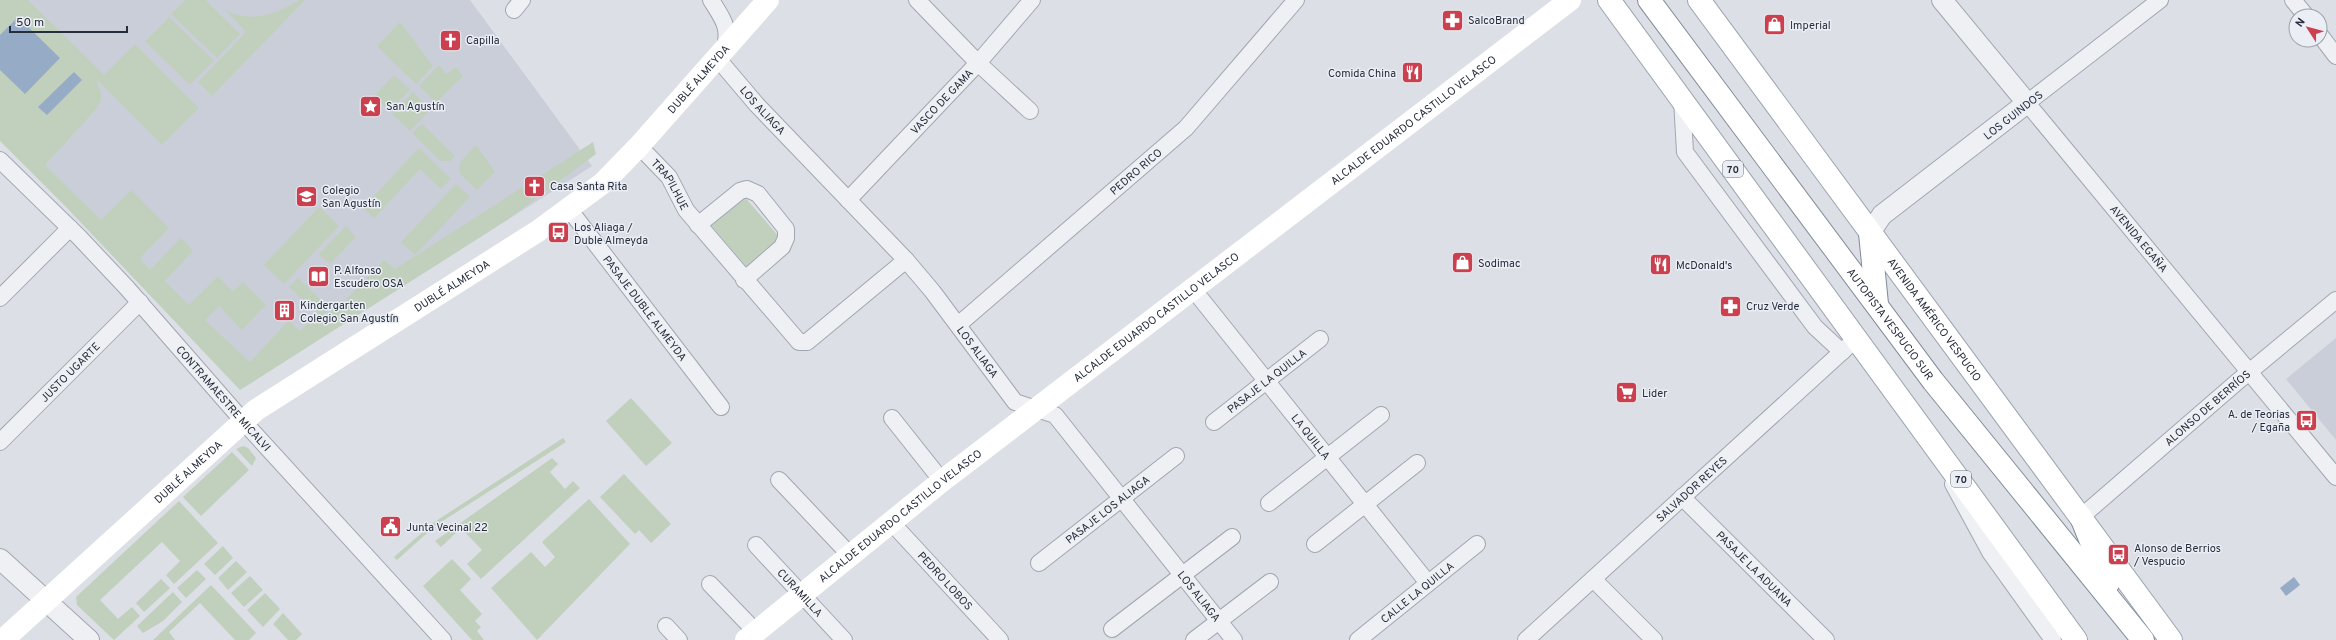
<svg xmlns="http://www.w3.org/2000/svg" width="2336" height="640" font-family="Overpass,sans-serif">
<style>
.built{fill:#caced8}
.green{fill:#c1d0bd}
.water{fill:#96abc6}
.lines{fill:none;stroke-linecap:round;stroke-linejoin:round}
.minor-casing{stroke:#a2a6b0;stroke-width:18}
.tertiary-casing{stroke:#a2a6b0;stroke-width:22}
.primary-casing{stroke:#9ba3b1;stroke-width:24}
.motorway-casing{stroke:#838c9c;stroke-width:24}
.minor{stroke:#eef0f4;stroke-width:16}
.tertiary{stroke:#eef0f4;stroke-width:20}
.secondary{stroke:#fff;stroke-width:22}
.primary{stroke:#fff;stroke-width:22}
.motorway{stroke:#fff;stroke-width:22}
.labels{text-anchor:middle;stroke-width:3;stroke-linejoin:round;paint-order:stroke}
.shield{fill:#ebeef4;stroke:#616773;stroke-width:1}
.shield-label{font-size:10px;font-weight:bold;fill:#262d3c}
.poi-label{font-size:11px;fill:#262d3c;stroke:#ebeef4;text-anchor:start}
.street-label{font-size:11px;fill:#262d3c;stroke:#ebeef4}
</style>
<rect width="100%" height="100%" fill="#dcdfe6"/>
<!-- built -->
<g class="built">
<polygon points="0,0 470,0 592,166 243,388 0,131"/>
<polygon points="2336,338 2336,440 2286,379"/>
</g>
<!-- green -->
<g class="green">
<polygon points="0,0 28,0 104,75 135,44 199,108 162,145 98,81 97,83 102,96 98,107 45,165 101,220 131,190 169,228 140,258 150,270 181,238 193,251 165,281 189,305 218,276 233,291 243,282 266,305 242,330 219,306 205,320 250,362 289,320 300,331 315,316 318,319 321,317 289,287 298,278 329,308 322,317 343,303 384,260 395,269 593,142 596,154 507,220 240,390 68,209 0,141"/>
<polygon points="185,0 206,0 240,34 217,58 171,14"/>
<path d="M299,0h6l-93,96 -14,-14 48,-50 -22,-23c26,15 51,6 75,-9z"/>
<polygon points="169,17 214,61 190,85 145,41"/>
<polygon points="400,22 433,66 416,84 377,46"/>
<polygon points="439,65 446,74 456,67 463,76 436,103 419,86"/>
<polygon points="394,75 410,90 389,111 374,96"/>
<polygon points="413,92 430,110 410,131 392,114"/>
<polygon points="422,124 455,156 450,161 440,161 412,133"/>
<path d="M476,145l19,27 -18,18c-24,-22 -24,-21 -1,-45z"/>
<polygon points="419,148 451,179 441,189 420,169 374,218 363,208"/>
<polygon points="456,184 470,197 415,255 401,242"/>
<polygon points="743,195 780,238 747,267 710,224"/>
<polygon points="319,207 339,226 284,284 264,265"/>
<polygon points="346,226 356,237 330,264 319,254"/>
<polygon points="631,398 672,443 646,466 606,421"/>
<polygon points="563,438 566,442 435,526 397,560 394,557 433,523"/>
<polygon points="243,446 248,448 256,458 252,466 236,449"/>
<polygon points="232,452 249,470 201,516 183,497"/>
<polygon points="552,458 558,464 550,472 565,489 573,481 580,488 481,579 467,564 482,550 461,528 441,547 435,541"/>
<polygon points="624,474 671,524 651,543 639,530 635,534 600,497"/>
<polygon points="589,499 630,544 537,640 491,588 531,552 545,567 555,557 542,542"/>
<polygon points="179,501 218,543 174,584 166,575 180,561 162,542 100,600 118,619 132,607 140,616 114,640 77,605 76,597"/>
<polygon points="223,546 233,558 215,575 204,564"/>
<polygon points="452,559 471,579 460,590 482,614 475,621 481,627 477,631 484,640 472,640 423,586"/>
<polygon points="236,561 247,572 228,590 218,578"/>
<polygon points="197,570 206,579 186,598 177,588"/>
<polygon points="250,576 263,590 244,607 231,593"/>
<polygon points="161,579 170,588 144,612 136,603"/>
<polygon points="211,585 256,633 249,640 235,640 200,603 169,632 175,640 153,640"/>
<polygon points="173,592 182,602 163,621 143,633 137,626"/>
<polygon points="265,593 280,609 263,627 247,610"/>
<polygon points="283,613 302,634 296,640 288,640 273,624"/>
</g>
<!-- water -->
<g class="water">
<polygon points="18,17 60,58 25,94 0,70 0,35"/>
<polygon points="74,72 82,80 47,115 38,107"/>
<polygon points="2294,577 2300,585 2286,596 2280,588"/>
</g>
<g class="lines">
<defs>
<g id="minor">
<path d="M711,0c12,19 20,28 13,51"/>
<polyline points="917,0 978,63 1030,111"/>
<path id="s1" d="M2160,0l-133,103 309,374"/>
<polyline points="2293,0 2306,16"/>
<polyline points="514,10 522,0"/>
<polyline points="2320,35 2336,56"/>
<path id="s2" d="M718,59l39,46 149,155 27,32 82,110 40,13 179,225"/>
<polyline points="1682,100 1685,152 1815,327 1842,352"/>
<path id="s3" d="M639,146l30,31 17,33 113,132h8l99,-82"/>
<path id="s4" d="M0,160l79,77 48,51 116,133 200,219"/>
<path id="s5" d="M848,200l130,-137 54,-63"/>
<path id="s6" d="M569,209l152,198"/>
<polyline points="698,225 740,191 747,189 758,194 786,229 786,238 782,247 744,280"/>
<path id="s7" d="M1193,289l235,294"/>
<polyline points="0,298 70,228"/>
<path id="s8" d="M958,325l228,-197 110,-128"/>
<polyline points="892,418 942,481"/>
<path id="s9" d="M1214,422l106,-83"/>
<path id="s10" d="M0,442l140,-140"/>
<polyline points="779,480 850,555"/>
<polyline points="1953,484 1990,552 2053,640"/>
<path id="s11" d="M1682,497l144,143"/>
<polyline points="1269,503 1381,415"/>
<path id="s12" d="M2081,517l156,-135 99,-82"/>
<path id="s13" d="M891,522l109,118"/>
<polyline points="1315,544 1417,463"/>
<path id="s14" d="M756,545l88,95"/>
<path id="s15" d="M1039,563l137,-107"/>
<polyline points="1593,579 1654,640"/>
<polyline points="710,584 756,632"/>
<polyline points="666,626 679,640"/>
<polyline points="1112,629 1232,537"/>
<polyline points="1194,640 1270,582"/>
<path id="s16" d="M1358,640l119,-96"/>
<path id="s17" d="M1526,640l331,-302"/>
</g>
<g id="tertiary">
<polyline points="1870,233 1882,215 2027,103 1942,0"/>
<polyline points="0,559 89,640"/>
</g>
<g id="primary">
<polyline points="1609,0 2076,640"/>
<path id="s20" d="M1699,0l472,640"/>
</g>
<g id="motorway">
<path id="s21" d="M1649,0l284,381 210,259"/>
<polyline points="1870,233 1877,304"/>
<polyline points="2081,517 2108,584"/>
</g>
</defs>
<!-- minor casing -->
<use href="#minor" class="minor-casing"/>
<!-- tertiary casing -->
<use href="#tertiary" class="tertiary-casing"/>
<!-- primary casing -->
<use href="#primary" class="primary-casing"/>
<!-- motorway casing -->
<use href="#motorway" class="motorway-casing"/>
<!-- minor -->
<use href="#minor" class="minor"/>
<!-- tertiary -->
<use href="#tertiary" class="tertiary"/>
<!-- secondary -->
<g class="secondary">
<path id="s18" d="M3,640l253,-230 282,-179 65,-48 36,-37 129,-146"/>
<path id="s19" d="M746,640l196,-159 628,-481"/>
</g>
<!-- primary -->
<use href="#primary" class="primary"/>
<!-- motorway -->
<use href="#motorway" class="motorway"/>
</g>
<!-- icons -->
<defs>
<symbol id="pharmacy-square" viewBox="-11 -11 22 22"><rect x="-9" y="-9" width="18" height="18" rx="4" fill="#cc3f4e" stroke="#ebeef4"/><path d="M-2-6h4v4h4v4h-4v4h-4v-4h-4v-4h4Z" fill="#fff"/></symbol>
<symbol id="shop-square" viewBox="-11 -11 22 22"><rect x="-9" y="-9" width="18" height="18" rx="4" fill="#cc3f4e" stroke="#ebeef4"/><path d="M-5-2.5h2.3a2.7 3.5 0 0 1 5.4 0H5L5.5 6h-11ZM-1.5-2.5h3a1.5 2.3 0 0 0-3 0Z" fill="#fff"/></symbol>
<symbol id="church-square" viewBox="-11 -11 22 22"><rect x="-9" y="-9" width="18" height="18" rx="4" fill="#cc3f4e" stroke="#ebeef4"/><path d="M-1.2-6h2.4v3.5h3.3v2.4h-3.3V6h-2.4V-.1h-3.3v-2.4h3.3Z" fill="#fff"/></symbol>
<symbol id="restaurant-square" viewBox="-11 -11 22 22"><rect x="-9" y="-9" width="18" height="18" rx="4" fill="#cc3f4e" stroke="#ebeef4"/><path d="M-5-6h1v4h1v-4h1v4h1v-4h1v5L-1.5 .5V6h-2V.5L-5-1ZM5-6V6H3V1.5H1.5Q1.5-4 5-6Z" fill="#fff"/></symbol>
<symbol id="sight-square" viewBox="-11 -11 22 22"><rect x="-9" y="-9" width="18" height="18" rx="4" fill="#cc3f4e" stroke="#ebeef4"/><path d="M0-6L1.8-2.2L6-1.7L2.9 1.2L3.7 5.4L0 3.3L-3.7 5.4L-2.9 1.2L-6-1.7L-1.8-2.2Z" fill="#fff"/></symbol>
<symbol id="school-square" viewBox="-11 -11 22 22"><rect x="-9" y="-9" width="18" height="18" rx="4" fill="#cc3f4e" stroke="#ebeef4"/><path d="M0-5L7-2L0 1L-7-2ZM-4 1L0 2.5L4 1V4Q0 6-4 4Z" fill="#fff"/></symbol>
<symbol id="bus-square" viewBox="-11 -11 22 22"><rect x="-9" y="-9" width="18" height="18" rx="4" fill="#cc3f4e" stroke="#ebeef4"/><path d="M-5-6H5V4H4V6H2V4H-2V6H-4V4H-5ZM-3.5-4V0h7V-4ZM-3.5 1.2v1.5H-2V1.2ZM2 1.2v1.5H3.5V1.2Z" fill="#fff"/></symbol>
<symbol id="library-square" viewBox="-11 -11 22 22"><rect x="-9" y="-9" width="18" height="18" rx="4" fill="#cc3f4e" stroke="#ebeef4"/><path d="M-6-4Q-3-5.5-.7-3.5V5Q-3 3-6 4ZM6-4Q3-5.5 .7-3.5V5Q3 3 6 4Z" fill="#fff"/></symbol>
<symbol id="building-square" viewBox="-11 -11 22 22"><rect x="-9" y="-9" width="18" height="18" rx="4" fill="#cc3f4e" stroke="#ebeef4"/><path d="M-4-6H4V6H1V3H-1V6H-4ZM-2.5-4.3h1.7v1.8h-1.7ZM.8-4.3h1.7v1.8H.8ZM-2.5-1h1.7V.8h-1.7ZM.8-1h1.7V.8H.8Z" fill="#fff"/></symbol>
<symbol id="supermarket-square" viewBox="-11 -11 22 22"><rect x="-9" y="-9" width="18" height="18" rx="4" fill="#cc3f4e" stroke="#ebeef4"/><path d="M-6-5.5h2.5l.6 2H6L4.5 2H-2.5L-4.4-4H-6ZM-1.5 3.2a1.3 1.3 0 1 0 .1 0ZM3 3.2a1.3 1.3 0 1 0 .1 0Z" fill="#fff"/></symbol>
<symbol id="civic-square" viewBox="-11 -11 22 22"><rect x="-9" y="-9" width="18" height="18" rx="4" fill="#cc3f4e" stroke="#ebeef4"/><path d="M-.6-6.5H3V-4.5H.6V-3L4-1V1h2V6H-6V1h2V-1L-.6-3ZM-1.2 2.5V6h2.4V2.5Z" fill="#fff"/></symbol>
</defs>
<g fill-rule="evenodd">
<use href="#pharmacy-square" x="1440" y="8" width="25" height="25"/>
<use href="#shop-square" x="1762" y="12" width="25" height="25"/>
<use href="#church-square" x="438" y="28" width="25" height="25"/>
<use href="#restaurant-square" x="1400" y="60" width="25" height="25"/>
<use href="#sight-square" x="358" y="94" width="25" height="25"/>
<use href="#church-square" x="522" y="174" width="25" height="25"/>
<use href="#school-square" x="294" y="184" width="25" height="25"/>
<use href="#bus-square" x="546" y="220" width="25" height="25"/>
<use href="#shop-square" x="1450" y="250" width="25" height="25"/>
<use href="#restaurant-square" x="1648" y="252" width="25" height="25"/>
<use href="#library-square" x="306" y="264" width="25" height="25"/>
<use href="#pharmacy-square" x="1718" y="294" width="25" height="25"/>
<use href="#building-square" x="272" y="298" width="25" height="25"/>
<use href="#supermarket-square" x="1614" y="380" width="25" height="25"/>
<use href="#bus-square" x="2294" y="408" width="25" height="25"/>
<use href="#civic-square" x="378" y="514" width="25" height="25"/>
<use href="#bus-square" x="2106" y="542" width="25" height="25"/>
</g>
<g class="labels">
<!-- shield labels -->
<g class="shield">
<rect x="1723" y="161" width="20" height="16" rx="3"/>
<rect x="1951" y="471" width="20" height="16" rx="3"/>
</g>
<g class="shield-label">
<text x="1733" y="173">70</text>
<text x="1961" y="483">70</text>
</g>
<!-- poi labels -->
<g class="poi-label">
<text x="1468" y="24">SalcoBrand</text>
<text x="1790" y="29">Imperial</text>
<text x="466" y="44">Capilla</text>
<text x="1396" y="77" text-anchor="end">Comida China</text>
<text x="386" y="110">San Agustín</text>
<text x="550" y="190">Casa Santa Rita</text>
<text x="322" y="194">Colegio<tspan x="322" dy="13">San Agustín</tspan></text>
<text x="574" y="231">Los Aliaga /<tspan x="574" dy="13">Duble Almeyda</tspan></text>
<text x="1478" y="267">Sodimac</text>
<text x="1676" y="269">McDonald's</text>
<text x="334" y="274">P. Alfonso<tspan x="334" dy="13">Escudero OSA</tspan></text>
<text x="300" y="309">Kindergarten<tspan x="300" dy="13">Colegio San Agustín</tspan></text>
<text x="1746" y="310">Cruz Verde</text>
<text x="1642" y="397">Lider</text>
<text x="2290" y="418" text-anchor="end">A. de Teorias<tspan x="2290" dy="13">/ Egaña</tspan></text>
<text x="406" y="531">Junta Vecinal 22</text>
<text x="2134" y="552">Alonso de Berrios<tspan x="2134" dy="13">/ Vespucio</tspan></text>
</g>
<!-- street labels -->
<g class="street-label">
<text dy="4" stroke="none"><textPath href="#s18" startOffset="898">DUBLÉ ALMEYDA</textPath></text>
<text dy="4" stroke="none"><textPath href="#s5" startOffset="136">VASCO DE GAMA</textPath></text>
<text dy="4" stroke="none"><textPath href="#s2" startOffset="68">LOS ALIAGA</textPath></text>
<text transform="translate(2013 115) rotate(-38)" y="4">LOS GUINDOS</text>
<text dy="4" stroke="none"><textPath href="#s19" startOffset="846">ALCALDE EDUARDO CASTILLO VELASCO</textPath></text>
<text dy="4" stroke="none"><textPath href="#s8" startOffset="235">PEDRO RICO</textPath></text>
<text dy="4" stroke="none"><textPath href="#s3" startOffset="50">TRAPILHUE</textPath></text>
<text dy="4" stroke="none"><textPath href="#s1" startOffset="344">AVENIDA EGAÑA</textPath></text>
<text dy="4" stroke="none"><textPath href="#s18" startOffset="574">DUBLÉ ALMEYDA</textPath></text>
<text dy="4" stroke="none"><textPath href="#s6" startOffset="125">PASAJE DUBLE ALMEYDA</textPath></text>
<text dy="4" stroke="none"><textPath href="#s19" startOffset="522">ALCALDE EDUARDO CASTILLO VELASCO</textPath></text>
<text dy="4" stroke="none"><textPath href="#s20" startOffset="397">AVENIDA AMÉRICO VESPUCIO</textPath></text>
<text dy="4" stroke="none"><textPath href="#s21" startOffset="404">AUTOPISTA VESPUCIO SUR</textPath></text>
<text dy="4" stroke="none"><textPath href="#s2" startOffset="392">LOS ALIAGA</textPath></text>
<text dy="4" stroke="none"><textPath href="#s10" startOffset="99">JUSTO UGARTE</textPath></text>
<text dy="4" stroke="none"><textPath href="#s9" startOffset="67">PASAJE LA QUILLA</textPath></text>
<text dy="4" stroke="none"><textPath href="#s4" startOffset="327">CONTRAMAESTRE MICALVI</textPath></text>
<text dy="4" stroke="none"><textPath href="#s12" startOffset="167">ALONSO DE BERRÍOS</textPath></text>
<text dy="4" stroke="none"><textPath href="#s7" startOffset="189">LA QUILLA</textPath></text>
<text dy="4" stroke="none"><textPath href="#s18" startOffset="250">DUBLÉ ALMEYDA</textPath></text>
<text dy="4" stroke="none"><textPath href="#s17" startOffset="224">SALVADOR REYES</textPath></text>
<text dy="4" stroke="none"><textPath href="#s15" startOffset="87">PASAJE LOS ALIAGA</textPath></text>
<text dy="4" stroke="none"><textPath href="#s19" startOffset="198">ALCALDE EDUARDO CASTILLO VELASCO</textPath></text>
<text dy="4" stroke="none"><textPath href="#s11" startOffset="102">PASAJE LA ADUANA</textPath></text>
<text dy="4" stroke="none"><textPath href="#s13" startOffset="80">PEDRO LOBOS</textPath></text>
<text dy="4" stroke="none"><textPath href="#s16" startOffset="76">CALLE LA QUILLA</textPath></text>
<text dy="4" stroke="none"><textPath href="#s14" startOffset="65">CURAMILLA</textPath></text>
<text dy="4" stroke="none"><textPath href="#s2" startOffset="728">LOS ALIAGA</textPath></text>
</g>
</g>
<!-- north arrow -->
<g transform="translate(2308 28) rotate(306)"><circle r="19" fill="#ebeef4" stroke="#9ca1aa"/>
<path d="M0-3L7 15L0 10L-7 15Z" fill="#cc3f4e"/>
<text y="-6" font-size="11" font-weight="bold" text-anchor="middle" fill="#262d3c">N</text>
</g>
<!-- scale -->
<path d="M10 26v6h117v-6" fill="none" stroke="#262d3c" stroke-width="2"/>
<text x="16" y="26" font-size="12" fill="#262d3c" stroke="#ebeef4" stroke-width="3" paint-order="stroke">50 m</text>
</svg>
